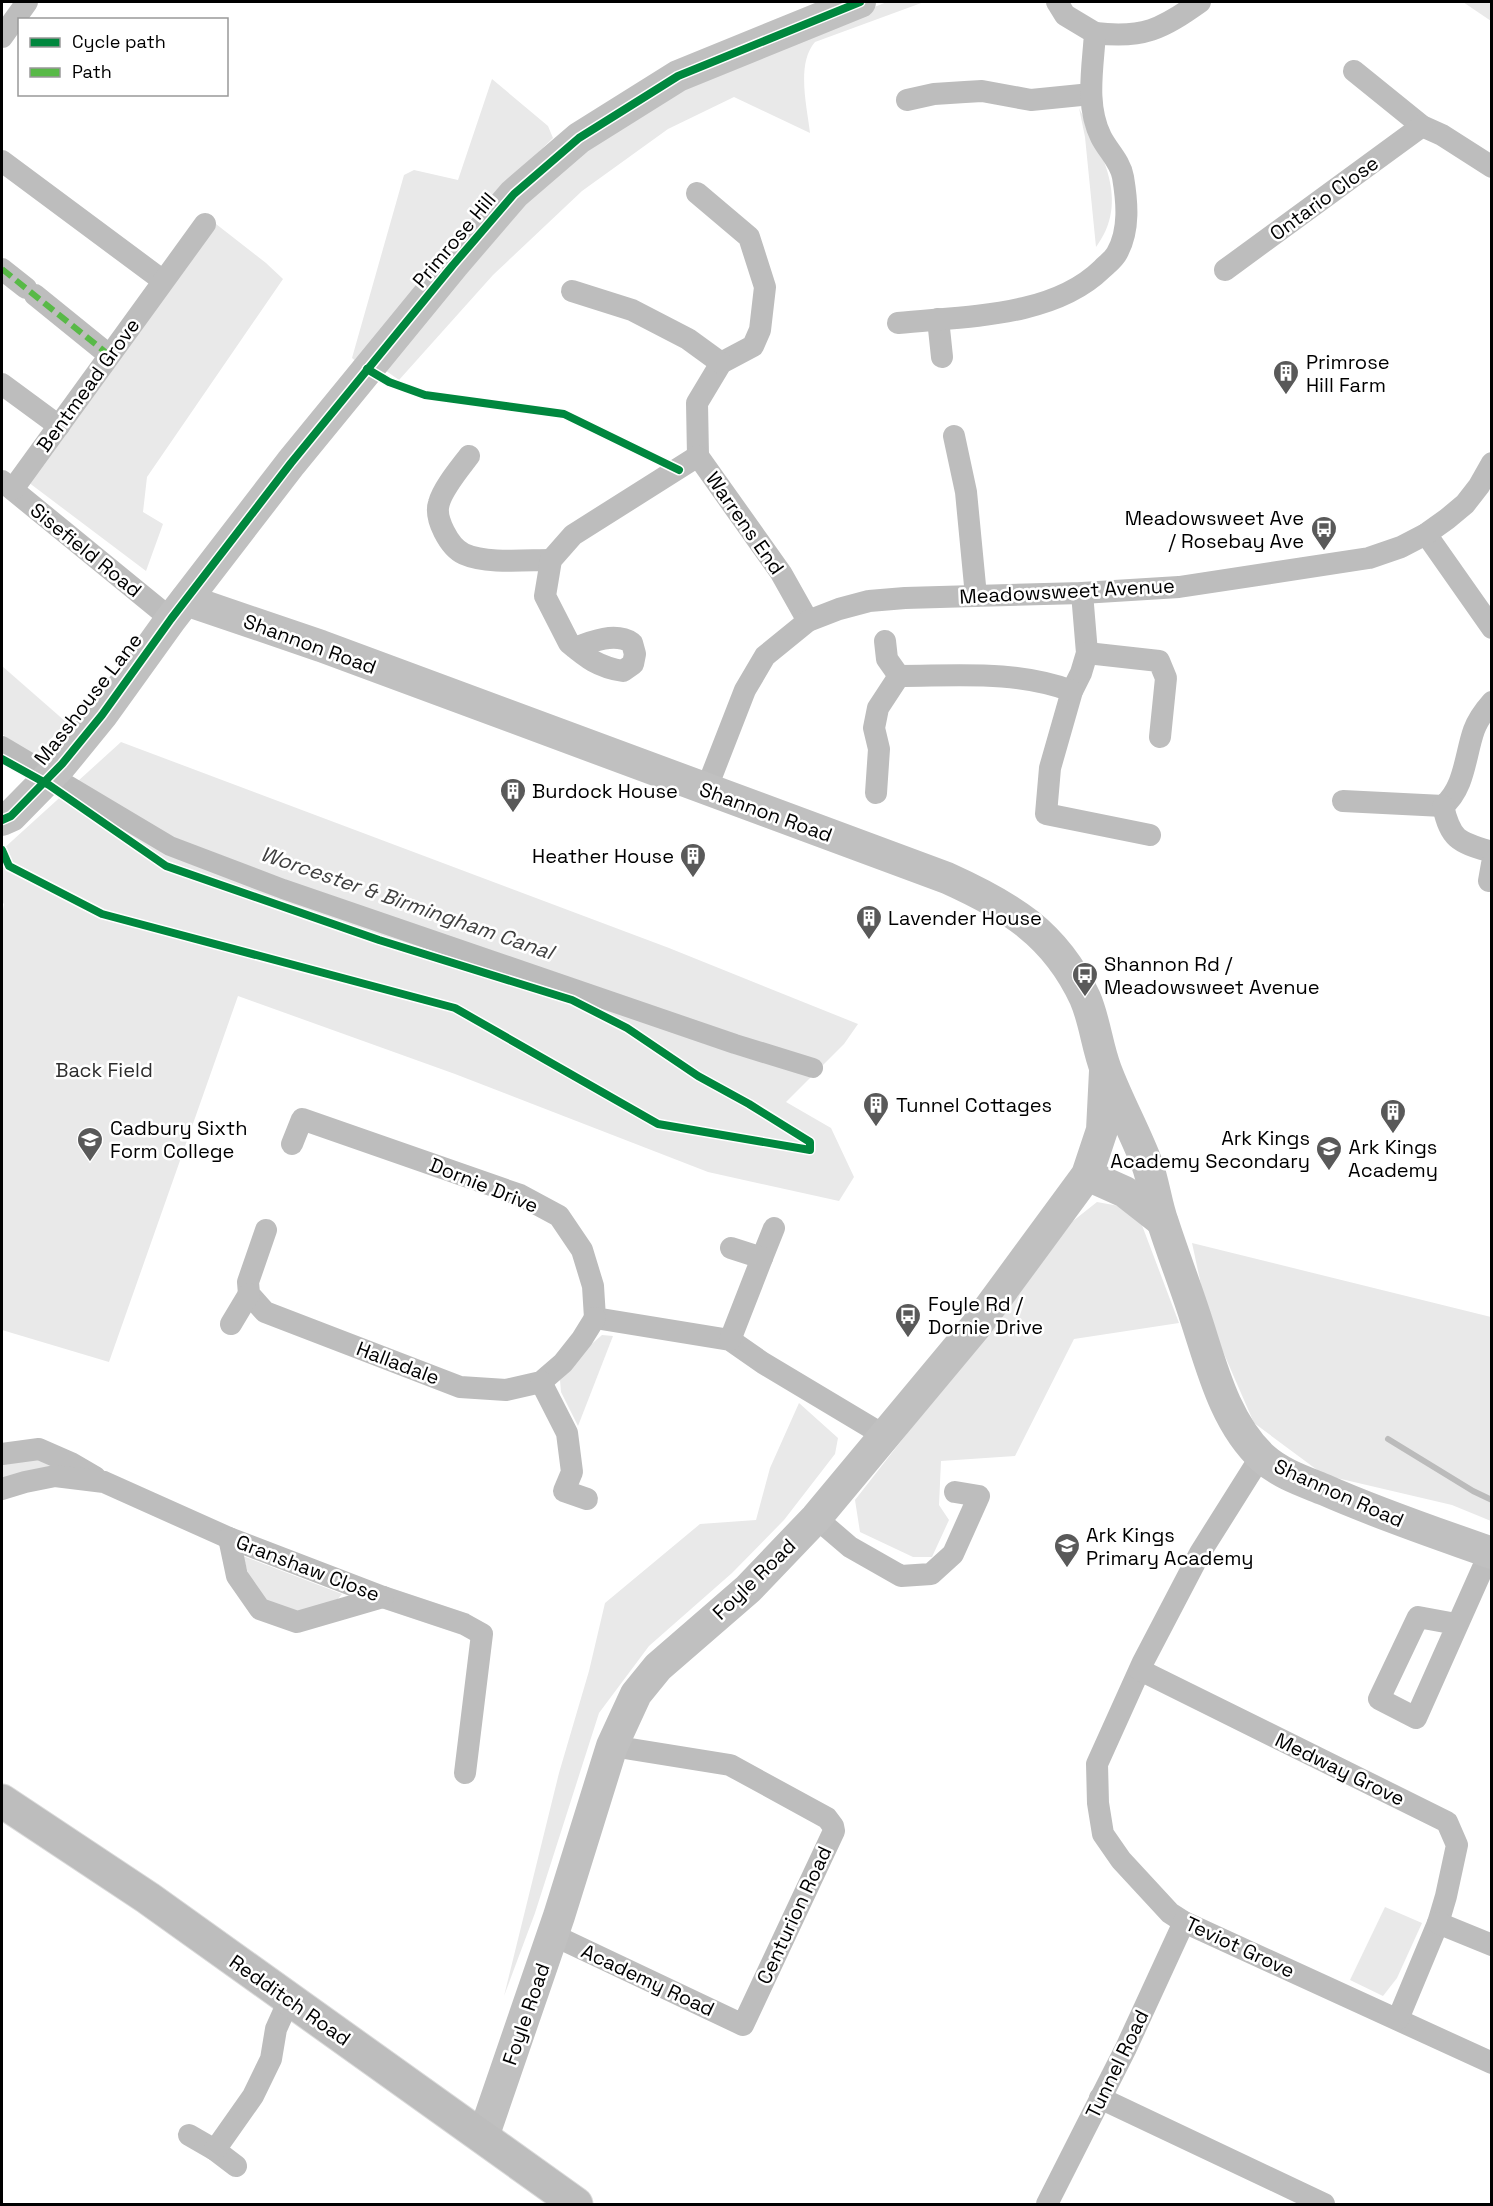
<svg xmlns="http://www.w3.org/2000/svg" width="1493" height="2206" font-family="'Space Grotesk',sans-serif">
<style>
.green{fill:#e9e9e9}
.lines{fill:none;stroke-linecap:round;stroke-linejoin:round}
.stream{stroke:#bbb;stroke-width:6}
.canal{stroke:#bbb;stroke-width:20}
.highway-casing{stroke:#dbdbdb;stroke-width:35}
.street{stroke:#bdbdbd;stroke-width:22}
.secondary{stroke:#c0c0c0;stroke-width:32}
.highway{stroke:#bdbdbd;stroke-width:33}
.quiet{stroke:#58b947;stroke-width:6;stroke-dasharray:12 6;stroke-linecap:butt}
.cycleway-casing{stroke:#fff;stroke-width:11}
.cycleway{stroke:#00873e;stroke-width:8}
.labels{text-anchor:middle;stroke-width:5;stroke-linejoin:round;paint-order:stroke}
.street-label{font-size:20px;fill:#000;stroke:#fff}
.poi-label{font-size:20px;fill:#000;stroke:#fff;text-anchor:start}
.park-label{font-size:20px;fill:#2e2e2e;stroke:#fff}
.water-label{font-size:21px;font-style:italic;fill:#3f3f3f;stroke:#fff}
</style>
<rect width="100%" height="100%" fill="#fff"/>
<!-- green -->
<g class="green">
<path d="M887,2h37l-109,40c-19,22 -8,64 -5,91l-76,-36 -66,32 -86,62 -89,84 -94,105 -17,-12 170,-196 138,-87 111,-49z"/>
<polygon points="1463,2 1491,2 1491,21"/>
<polygon points="492,79 548,126 553,138 476,213 422,277 358,363 352,358 404,175 414,170 458,180"/>
<path d="M1079,108c22,44 52,93 17,139l-11,-110z"/>
<polygon points="216,224 266,263 283,279 147,477 143,512 163,524 146,571 28,482"/>
<polygon points="2,666 66,722 34,758 2,734"/>
<polygon points="121,742 669,948 858,1024 844,1044 786,1102 831,1128 854,1177 839,1201 708,1172 455,1074 238,996 109,1362 2,1330 2,915 4,904 2,902 2,850"/>
<polygon points="1097,1202 1119,1206 1140,1220 1179,1323 1074,1339 1015,1456 941,1461 939,1505 949,1520 932,1557 913,1557 860,1532 855,1500 1073,1221"/>
<polygon points="1192,1243 1491,1317 1491,1521 1452,1505 1324,1475 1254,1423 1208,1317"/>
<polygon points="602,1335 613,1336 578,1426 561,1392 560,1380 587,1348"/>
<polygon points="799,1403 838,1438 835,1454 784,1520 732,1573 649,1646 599,1713 535,1913 504,1996 559,1773 589,1671 605,1603 700,1524 756,1520 770,1468"/>
<polygon points="2,1454 71,1463 2,1489"/>
<polygon points="243,1556 342,1594 337,1600 295,1614 268,1605 250,1580"/>
<polygon points="1385,1907 1422,1923 1397,1978 1383,1996 1350,1980"/>
</g>
<g class="lines">
<!-- stream -->
<polyline class="stream" points="1388,1439 1473,1491 1492,1500"/>
<!-- canal -->
<polyline class="canal" points="2,746 170,846 283,889 735,1044 813,1068"/>
<defs>
<polyline id="highway" points="2,1801 148,1898 576,2204"/>
</defs>
<!-- highway casing -->
<use href="#highway" class="highway-casing"/>
<!-- street -->
<g class="street">
<path d="M1095,33c48,6 67,-4 105,-31"/>
<polyline points="2,37 27,2"/>
<polyline points="1354,71 1422,126 1442,135 1492,167"/>
<polyline points="907,100 934,94 965,92 982,91 1031,100 1091,94"/>
<polyline points="2,161 162,280"/>
<polyline points="697,193 749,237 765,287 760,330 753,346 721,363 697,403 698,456"/>
<polyline points="2,269 26,288"/>
<polyline points="1225,270 1422,126"/>
<polyline points="572,291 632,310 688,339 721,363"/>
<polyline points="35,295 109,355"/>
<polyline points="938,319 942,357"/>
<path d="M898,323c65,-7 154,-5 204,-54 5,-5 12,-10 15,-16 13,-23 10,-52 6,-76 -3,-16 -15,-26 -22,-40 -16,-32 -8,-70 -6,-104l-30,-18 -8,-13"/>
<polyline points="2,384 59,426"/>
<polyline points="954,436 966,492 976,596"/>
<path d="M469,456c-9,12 -26,32 -30,47 -5,15 10,44 25,51 22,10 62,6 87,6"/>
<polyline points="2,481 171,619"/>
<polyline points="13,489 205,224"/>
<polyline points="1426,534 1492,628"/>
<polyline points="1082,593 1087,653 1081,673 1072,691 1050,768 1046,814 1150,835"/>
<polyline points="885,641 887,659 899,676"/>
<path d="M575,648c17,-7 41,-16 57,-5l3,11 -2,10 -10,7c-25,-4 -36,-13 -54,-28l-24,-47 6,-36 22,-25 125,-79 83,117 27,48"/>
<polyline points="1087,653 1159,661 1166,678 1160,737"/>
<polyline points="706,790 745,690 765,656 808,621 839,609 869,601 905,598 1082,593 1179,587 1369,558 1401,547 1426,534 1447,519 1465,504 1479,486 1492,463"/>
<path d="M876,793l3,-44 -5,-21 4,-20 21,-32c59,0 116,-6 173,15"/>
<path d="M1343,801l100,5c22,-18 22,-51 31,-76 4,-11 10,-19 18,-28"/>
<path d="M1443,806c8,35 16,36 49,46"/>
<polyline points="1489,881 1492,864"/>
<polyline points="292,1144 302,1119 520,1195 559,1216 582,1250 593,1286 595,1318 730,1340 763,1363 885,1436"/>
<polyline points="266,1230 248,1282 249,1294 265,1312 460,1387 506,1390 541,1382 563,1363 582,1339 595,1318"/>
<polyline points="762,1258 774,1228"/>
<polyline points="231,1324 249,1294"/>
<polyline points="730,1340 762,1258 731,1248"/>
<polyline points="541,1382 567,1433 572,1472 564,1491 587,1499"/>
<polyline points="2,1454 39,1449 71,1463 95,1477"/>
<polyline points="1261,1456 1200,1553 1143,1662 1097,1764 1098,1803 1103,1834 1121,1860 1170,1913 1184,1922 1492,2063"/>
<polyline points="2,1489 25,1482 55,1476 104,1482 229,1538 383,1597 464,1624 482,1634 465,1773"/>
<polyline points="816,1518 850,1547 901,1576 931,1574 953,1554 979,1496 955,1492"/>
<polyline points="229,1538 237,1576 260,1609 297,1622 383,1597"/>
<polyline points="1456,1624 1418,1617 1379,1699 1416,1718 1490,1552"/>
<polyline points="1140,1670 1447,1822 1457,1845 1446,1896 1438,1923 1398,2019"/>
<polyline points="1438,1923 1492,1945"/>
<polyline points="553,1935 743,2025 834,1831 833,1826 827,1818 730,1765 612,1746"/>
<polyline points="1100,2098 1324,2204"/>
<polyline points="189,2135 215,2150 236,2166"/>
<polyline points="215,2150 253,2096 271,2059 276,2029 289,2000"/>
<polyline points="1047,2204 1126,2048 1184,1922"/>
</g>
<!-- secondary -->
<g class="secondary">
<path d="M186,600l135,46 626,232c62,28 108,55 138,120 10,23 12,49 21,72 12,32 29,62 41,94 7,19 9,40 16,59 10,31 22,62 32,93 16,48 29,106 68,142 18,16 40,23 62,32 54,24 111,43 167,63"/>
<polyline points="2,820 11,816 62,764 102,715 171,619 291,463 453,265 514,194 579,138 678,76 860,2"/>
<polyline points="1087,1175 1125,1192 1162,1221"/>
<polyline points="483,2137 559,1916 612,1746 636,1694 658,1667 748,1589 816,1518 976,1326 1087,1175 1102,1130 1105,1071"/>
</g>
<!-- highway -->
<use href="#highway" class="highway"/>
<!-- quiet -->
<polyline class="quiet" points="2,269 109,355"/>
<defs>
<g id="cycleway">
<polyline points="367,369 389,382 425,395 564,414 679,470"/>
<polyline points="2,759 49,785 166,866 379,940 572,1000 627,1028 698,1076 749,1104 810,1142 810,1150 658,1124 455,1008 102,914 9,866 2,850"/>
<polyline points="2,820 11,816 62,764 102,715 171,619 291,463 453,265 514,194 579,138 678,76 860,2"/>
</g>
</defs>
<!-- cycleway casing -->
<use href="#cycleway" class="cycleway-casing"/>
<!-- cycleway -->
<use href="#cycleway" class="cycleway"/>
</g>
<!-- icons -->
<defs>
<symbol id="building-pin" viewBox="-11 -11 22 30"><path d="M0 17L-7.5 6A9.5 9.5 0 1 1 7.5 6Z" fill="#595959" stroke="#fff"/><path d="M-4-6H4V6H1V3H-1V6H-4ZM-2.5-4.3h1.7v1.8h-1.7ZM.8-4.3h1.7v1.8H.8ZM-2.5-1h1.7V.8h-1.7ZM.8-1h1.7V.8H.8Z" fill="#fff"/></symbol>
<symbol id="bus-pin" viewBox="-11 -11 22 30"><path d="M0 17L-7.5 6A9.5 9.5 0 1 1 7.5 6Z" fill="#595959" stroke="#fff"/><path d="M-5-6H5V4H4V6H2V4H-2V6H-4V4H-5ZM-3.5-4V0h7V-4ZM-3.5 1.2v1.5H-2V1.2ZM2 1.2v1.5H3.5V1.2Z" fill="#fff"/></symbol>
<symbol id="university-pin" viewBox="-11 -11 22 30"><path d="M0 17L-7.5 6A9.5 9.5 0 1 1 7.5 6Z" fill="#595959" stroke="#fff"/><path d="M0-5L7-2L0 1L-7-2ZM-4 1L0 2.5L4 1V4Q0 6-4 4Z" fill="#fff"/></symbol>
<symbol id="school-pin" viewBox="-11 -11 22 30"><path d="M0 17L-7.5 6A9.5 9.5 0 1 1 7.5 6Z" fill="#595959" stroke="#fff"/><path d="M0-5L7-2L0 1L-7-2ZM-4 1L0 2.5L4 1V4Q0 6-4 4Z" fill="#fff"/></symbol>
</defs>
<g fill-rule="evenodd">
<use href="#building-pin" x="1271" y="358" width="30" height="40"/>
<use href="#bus-pin" x="1309" y="514" width="30" height="40"/>
<use href="#building-pin" x="498" y="776" width="30" height="40"/>
<use href="#building-pin" x="678" y="841" width="30" height="40"/>
<use href="#building-pin" x="854" y="903" width="30" height="40"/>
<use href="#bus-pin" x="1070" y="960" width="30" height="40"/>
<use href="#building-pin" x="861" y="1090" width="30" height="40"/>
<use href="#building-pin" x="1378" y="1097" width="30" height="40"/>
<use href="#university-pin" x="75" y="1125" width="30" height="40"/>
<use href="#school-pin" x="1314" y="1134" width="30" height="40"/>
<use href="#bus-pin" x="893" y="1301" width="30" height="40"/>
<use href="#school-pin" x="1052" y="1531" width="30" height="40"/>
</g>
<g class="labels">
<!-- street labels -->
<g class="street-label">
<text transform="translate(1324 198) rotate(-36)" y="7">Ontario Close</text>
<text transform="translate(454 240) rotate(-50)" y="7">Primrose Hill</text>
<text transform="translate(88 385) rotate(-54)" y="7">Bentmead Grove</text>
<text transform="translate(745 523) rotate(55)" y="7">Warrens End</text>
<text transform="translate(86 550) rotate(39)" y="7">Sisefield Road</text>
<text transform="translate(1067 591) rotate(-3)" y="7">Meadowsweet Avenue</text>
<text transform="translate(310 644) rotate(20)" y="7">Shannon Road</text>
<text transform="translate(88 699) rotate(-52)" y="7">Masshouse Lane</text>
<text transform="translate(766 812) rotate(20)" y="7">Shannon Road</text>
<text transform="translate(484 1185) rotate(22)" y="7">Dornie Drive</text>
<text transform="translate(398 1363) rotate(21)" y="7">Halladale</text>
<text transform="translate(1339 1493) rotate(24)" y="7">Shannon Road</text>
<text transform="translate(308 1568) rotate(21)" y="7">Granshaw Close</text>
<text transform="translate(754 1579) rotate(-44)" y="7">Foyle Road</text>
<text transform="translate(1340 1769) rotate(26)" y="7">Medway Grove</text>
<text transform="translate(794 1915) rotate(-65)" y="7">Centurion Road</text>
<text transform="translate(1240 1947) rotate(25)" y="7">Teviot Grove</text>
<text transform="translate(648 1980) rotate(25)" y="7">Academy Road</text>
<text transform="translate(290 2000) rotate(35)" y="7">Redditch Road</text>
<text transform="translate(526 2014) rotate(-71)" y="7">Foyle Road</text>
<text transform="translate(1117 2064) rotate(-64)" y="7">Tunnel Road</text>
</g>
<!-- poi labels -->
<g class="poi-label">
<text x="1306" y="369">Primrose<tspan x="1306" dy="23">Hill Farm</tspan></text>
<text x="1304" y="525" text-anchor="end">Meadowsweet Ave<tspan x="1304" dy="23">/ Rosebay Ave</tspan></text>
<text x="532" y="798">Burdock House</text>
<text x="674" y="863" text-anchor="end">Heather House</text>
<text x="888" y="925">Lavender House</text>
<text x="1104" y="971">Shannon Rd /<tspan x="1104" dy="23">Meadowsweet Avenue</tspan></text>
<text x="896" y="1112">Tunnel Cottages</text>
<text x="110" y="1135">Cadbury Sixth<tspan x="110" dy="23">Form College</tspan></text>
<text x="1310" y="1145" text-anchor="end">Ark Kings<tspan x="1310" dy="23">Academy Secondary</tspan></text>
<text x="1393" y="1154" text-anchor="middle">Ark Kings<tspan x="1393" dy="23">Academy</tspan></text>
<text x="928" y="1311">Foyle Rd /<tspan x="928" dy="23">Dornie Drive</tspan></text>
<text x="1086" y="1542">Ark Kings<tspan x="1086" dy="23">Primary Academy</tspan></text>
</g>
<!-- park labels -->
<g class="park-label">
<text x="104" y="1077">Back Field</text>
</g>
<!-- water labels -->
<g class="water-label">
<text transform="translate(407 903) rotate(19)" y="7">Worcester &amp; Birmingham Canal</text>
</g>
</g>
<!-- border -->
<rect width="1493" height="2206" fill="none" stroke="#000000" stroke-width="6"/>
<!-- legend -->
<rect x="18" y="18" width="210" height="78" fill="#ffffff" stroke="#999999" stroke-width="1.5"/>
<rect x="30" y="38" width="30" height="9" fill="#00873e" stroke="#999999" stroke-width="1.5"/>
<text x="72" y="48" font-size="18" fill="#000000">Cycle path</text>
<rect x="30" y="68" width="30" height="9" fill="#58b947" stroke="#999999" stroke-width="1.5"/>
<text x="72" y="78" font-size="18" fill="#000000">Path</text>
</svg>
